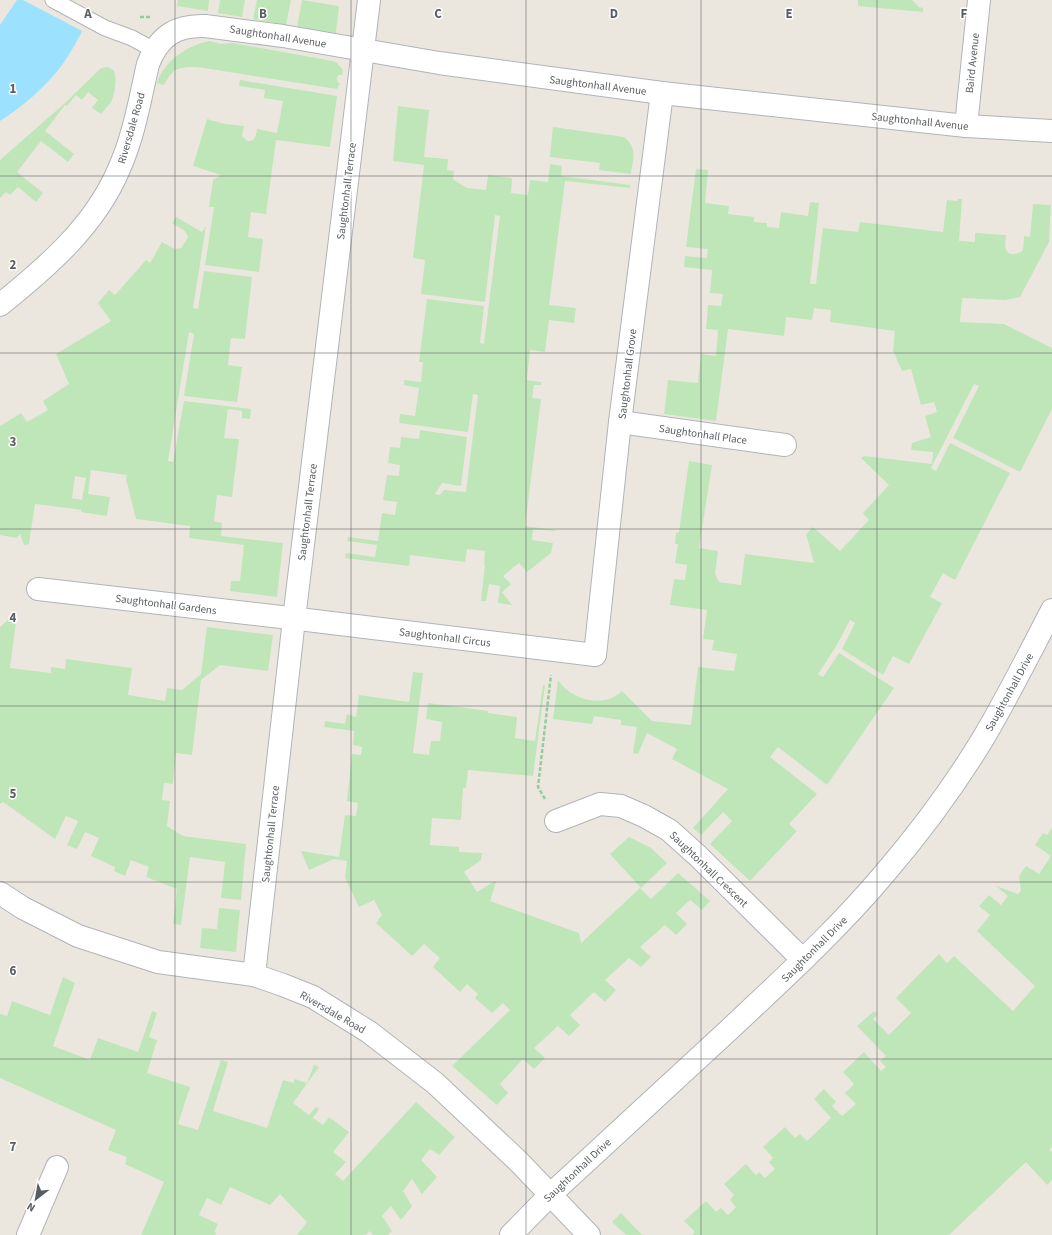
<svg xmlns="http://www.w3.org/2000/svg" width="1052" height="1235" font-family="'Source Sans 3',sans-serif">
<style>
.green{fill:#bfe6b9;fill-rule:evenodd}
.water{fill:#9ce2ff}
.pier{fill:#ece7de}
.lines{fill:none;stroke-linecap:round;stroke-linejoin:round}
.service-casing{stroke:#b0b4b8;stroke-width:17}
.minor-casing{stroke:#b0b4b8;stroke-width:24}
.tertiary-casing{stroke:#b0b4b8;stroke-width:24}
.path{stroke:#94cc9c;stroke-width:2.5;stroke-dasharray:4 2;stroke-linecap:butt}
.service{stroke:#fff;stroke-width:15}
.minor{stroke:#fff;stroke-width:22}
.tertiary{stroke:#fff;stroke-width:22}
.grid{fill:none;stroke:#585d61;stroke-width:1;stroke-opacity:0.55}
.labels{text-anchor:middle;stroke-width:3;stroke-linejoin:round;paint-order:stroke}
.street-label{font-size:11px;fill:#585d61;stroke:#fff}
.grid-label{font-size:13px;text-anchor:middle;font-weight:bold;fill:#585d61;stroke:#fff;stroke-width:3;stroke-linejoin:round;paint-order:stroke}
</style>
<rect width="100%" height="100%" fill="#ece7de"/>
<!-- green -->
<g class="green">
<polygon points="178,0 209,0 208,11 177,6"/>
<polygon points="220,0 245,0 242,17 218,13"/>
<polygon points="257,0 291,0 286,25 253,19"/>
<polygon points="302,0 339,6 336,33 297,27"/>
<polygon points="858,0 912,0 919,7 923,8 923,12 858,6"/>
<path d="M209,41l9,2 2,1 13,-1 100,18 4,2 6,7 -1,5h-4l-1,4 1,4h2l-3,6 -140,-22c-19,0 -24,1 -33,18l-7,-2c7,-22 31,-38 52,-42z"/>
<path d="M108,67l6,4c3,8 1,23 -3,31 -3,4 -7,8 -10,12l-9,-6 6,-8 -10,-8 -6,8 -6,-5 -9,11 -2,-1 -20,26 29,23 -6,8 -27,-21 -24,31 26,21 -7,9 -18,-15 -8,8 -4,-3 -6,6v-38l65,-57 34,-33 3,-2z"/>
<path d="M240,80l97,16 -7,51 -54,-7 -10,74 -15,-2 -3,25 15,2 -4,33 -54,-7 9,-58h-5l4,-27 8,-5 -28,-9 14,-47 18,5 19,2 -2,10 5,5c8,1 9,-5 10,-12l20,4 6,-32 -19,-3 1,-8 -26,-4z"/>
<polygon points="398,106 429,110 424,157 448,159 447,170 454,171 453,179 467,188 486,190 488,175 512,178 511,193 528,195 530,180 548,182 550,164 562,166 561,176 630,185 630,188 565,181 549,305 576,308 574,323 549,320 545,352 530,350 527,380 541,382 541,385 534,385 532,398 541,399 525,526 555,530 555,531 533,529 532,540 553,543 551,553 527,572 519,563 503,576 511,584 502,592 512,605 498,603 500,586 489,584 486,601 481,601 485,565 484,565 485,551 467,549 465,562 410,555 409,566 345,558 346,553 375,557 377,545 347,541 348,537 378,541 382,513 395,515 397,502 383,500 387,475 399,476 400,465 388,463 390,447 400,448 401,437 419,439 420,430 467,437 461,486 442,483 435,494 440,495 444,490 466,492 478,395 473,394 468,432 399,423 400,414 415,416 419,388 404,385 404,380 421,382 423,362 419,362 427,299 484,306 480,343 484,344 500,216 495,215 485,302 421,294 425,260 413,258 424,165 393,161"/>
<path d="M553,127l71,10c14,11 9,22 7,37l-32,-4 1,-7 -50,-6z"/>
<path d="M696,169l12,1 -3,33 24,3 -1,8 26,3v5l13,1v4l12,1 2,-16 27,4 2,-14 9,1 -9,81h6l7,-56 35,4 2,-10 83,10 4,-32 10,1 1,-2h4l-3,42 16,1v-9l31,2c0,4 -2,10 0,14 2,8 13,5 17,1l1,-14 6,1 3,-33 18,1 -2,37 -29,55 -15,3 -43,-2 -2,24 44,2 48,24v61l-32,63 -67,-34 26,-52 -5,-2 -43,84 5,3 14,-28 60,30 -55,107 -12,-7 -13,24 12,6 -33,61 -16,-8 -10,19 -41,-26 13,-26 -5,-3 -13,25 -19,29 5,3 16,-24 55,35 -67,97 -49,-38 -8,10 47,37 -28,30 8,7 -47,50 -40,-37 22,-23 -9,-9 -22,23 -8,-7 35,-39 -56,-30 5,-10 -30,-16 -9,21 -5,-1 4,-26 -16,-2v-5l-27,-4 -2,8 -39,-5 5,-39c13,20 46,29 64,11l30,30 39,4 7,-58 36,4 3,-17 -25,-4 2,-10 -11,-1 4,-29 -37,-5 4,-26 11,1 2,-15 -12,-2 3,-19h-3l1,-11 3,-1 10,-71 23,4 -13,83 19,3 -3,23 4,8 22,3 4,-31 69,9 -8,-29 7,-7 27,24 29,-31 -6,-7 26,-28 -28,-27 3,-2 68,8 1,-12 -22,-2 1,-7 19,-6 -6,-21 12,-4 -3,-10 -13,3 -10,-36 -9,2 -9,-20 2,-20 -65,-9 1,-12 -17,-2 -2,12 -26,-3 -2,19 -56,-7 -12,92 -52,-7 4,-34 30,3 3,-29 15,2 2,-26 -12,-1 2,-24 13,1 2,-12 -13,-1 2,-23 -28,-3 1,-11 22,2 1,-9 -22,-2z"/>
<path d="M176,217l26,15 4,-6 -13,82 5,1 6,-38 48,6 -7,62 -14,-1 -3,27 14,2 -5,35 -53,-6 10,-62 -5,-2 -21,129 5,1 11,-61 67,8 -1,10 -8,-1v-7l-14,-2 -4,29 15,1 -7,58 -15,-2 -3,26 8,2 -1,13 62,7 -6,54 -47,-6 1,-10h9l4,-36 -55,-7 1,-12 -54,-7 -10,-40 1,-4 -36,-5 -3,24 22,3 -3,19 -26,-4v-2l-6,-1 -40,-5 -6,40 -5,1 -4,-11 -4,4 -16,-3v-109l21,-13 6,9 21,-12 -5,-9 26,-17 -13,-30 55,-33 -13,-18 11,-13 6,5 31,-35 4,3 12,-21 13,7 6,-1 7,-11 -3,-6 -13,-8zM75,476l11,2 -4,22 -10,-2z"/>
<polygon points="10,618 16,622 10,668 51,673 51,667 65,669 66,659 132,668 128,695 165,701 167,688 182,690 201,674 207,627 273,635 268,671 220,665 201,680 192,755 176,753 173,784 164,783 162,800 170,801 167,826 183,836 246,844 241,900 221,898 225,862 190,857 181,925 173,924 177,889 146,877 149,867 131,860 125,876 114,871 115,867 91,856 99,838 85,832 77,849 67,845 78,821 66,816 55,839 3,802 0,804 0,627"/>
<polygon points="413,672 423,673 413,753 429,755 431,741 440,741 442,722 426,719 428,703 488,711 488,713 517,717 515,738 535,741 543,685 545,685 533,776 468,770 466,788 463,788 461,820 432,818 430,845 459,847 459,852 482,853 481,860 464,872 477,892 495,881 496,882 490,901 579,933 581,943 640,888 651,899 678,873 710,901 702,910 690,900 676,913 687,924 676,935 665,925 640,947 651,957 641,967 629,958 605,980 616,990 605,1002 594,992 570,1015 580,1025 569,1036 558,1026 534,1048 545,1058 534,1069 523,1059 500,1084 508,1093 497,1105 452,1066 510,1010 503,1003 492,1013 475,998 478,994 467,984 460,992 433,967 440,958 424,944 412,956 376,923 382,915 374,900 359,907 345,878 347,861 334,859 309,870 301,851 339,857 345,815 356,816 358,803 347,801 352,754 361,755 362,747 353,745 354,731 324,727 325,721 345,724 347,714 356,717 359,695 409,702"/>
<polygon points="1052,828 1052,1147 1049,1150 1052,1152 1052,1180 1047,1185 1026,1162 949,1235 692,1235 695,1232 684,1221 706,1201 716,1212 721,1208 728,1215 736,1207 730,1200 734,1195 724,1184 746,1164 756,1175 759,1172 765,1178 775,1169 769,1162 773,1158 763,1147 785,1127 795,1138 800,1134 807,1141 831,1118 814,1099 824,1089 836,1102 832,1106 842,1116 856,1104 845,1093 854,1084 843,1072 864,1052 881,1071 886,1067 880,1061 886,1056 857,1026 874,1011 878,1014 873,1019 889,1035 911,1013 896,998 939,954 947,963 954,956 1013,1011 1035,986 977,931 990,915 979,906 989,895 1001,905 1008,896 996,886 1018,894 1021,891 1019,876 1026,866 1039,874 1051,856 1035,845 1043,833 1047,835"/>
<polygon points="629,837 651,848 667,863 641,888 610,854"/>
<polygon points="219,908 240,910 236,952 200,948 202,928 217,929"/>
<polygon points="63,977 75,983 53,1046 90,1060 98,1038 138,1052 152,1011 157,1013 149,1037 157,1040 147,1073 190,1087 178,1124 198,1130 221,1060 228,1062 213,1111 267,1128 283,1080 293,1083 295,1079 307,1083 314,1065 319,1067 293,1103 309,1115 316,1107 319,1109 313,1118 323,1125 329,1117 349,1132 333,1152 346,1162 335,1174 343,1181 416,1102 455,1137 439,1155 430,1149 421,1160 437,1177 422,1194 412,1179 403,1191 412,1206 401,1220 391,1206 382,1216 392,1231 388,1235 373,1235 370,1231 366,1235 297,1235 307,1222 280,1194 270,1205 230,1187 221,1205 207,1198 199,1215 218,1224 215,1231 216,1235 141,1235 164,1182 125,1164 127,1157 108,1150 116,1130 0,1078 0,1014 7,1016 12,1001 50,1015"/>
<polygon points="621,1213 642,1235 626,1235 612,1222"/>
</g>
<!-- water -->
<path class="water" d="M17,0h81c-11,21 -22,46 -36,65 -17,23 -39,41 -62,56v-96z"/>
<!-- pier -->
<polygon class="pier" points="23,0 100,0 84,32"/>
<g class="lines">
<defs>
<polyline id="service" points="53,0 105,28 132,38 154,50"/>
<g id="minor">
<polyline points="966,126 979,0"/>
<path d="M0,305c47,-38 95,-79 119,-136 15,-33 21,-70 29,-105 11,-28 28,-39 57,-38l78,10 156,27 223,30 304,33 86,5"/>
<polyline points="620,422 785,445"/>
<polyline points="38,589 307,620 595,655 620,422 662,93"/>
<polyline points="556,821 600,804 621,806 644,816 669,830 698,856 803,960"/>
<polyline points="0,893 23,908 78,936 158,962 254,975 283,985 313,997 369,1032 435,1083 518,1161 589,1235"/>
<polyline points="254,975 294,619 369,0"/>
<polyline points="28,1235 57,1167"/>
</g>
<path id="tertiary" d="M511,1235l39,-40c60,-56 121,-111 181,-167 53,-50 107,-99 154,-155 36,-42 70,-88 99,-136 24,-41 46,-84 68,-127"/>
</defs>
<!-- service casing -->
<use href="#service" class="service-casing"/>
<!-- minor casing -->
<use href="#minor" class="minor-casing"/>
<!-- tertiary casing -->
<use href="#tertiary" class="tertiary-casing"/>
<!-- path -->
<g class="path">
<polyline points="140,17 151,17"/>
<polyline points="545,799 538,787 551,675"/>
</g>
<!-- service -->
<use href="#service" class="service"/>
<!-- minor -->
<use href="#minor" class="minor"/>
<!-- tertiary -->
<use href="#tertiary" class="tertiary"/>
</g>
<!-- grid -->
<path class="grid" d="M175,0v1235M351,0v1235M526,0v1235M701,0v1235M877,0v1235M0,176h1052M0,353h1052M0,529h1052M0,706h1052M0,882h1052M0,1059h1052"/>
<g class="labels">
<!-- street labels -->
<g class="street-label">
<text transform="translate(278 36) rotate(9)" y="4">Saughtonhall Avenue</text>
<text transform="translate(972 63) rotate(-84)" y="4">Baird Avenue</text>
<text transform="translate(598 85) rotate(7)" y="4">Saughtonhall Avenue</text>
<text transform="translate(920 121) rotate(6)" y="4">Saughtonhall Avenue</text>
<text transform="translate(131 128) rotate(-74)" y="4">Riversdale Road</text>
<text transform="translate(346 191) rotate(-83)" y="4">Saughtonhall Terrace</text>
<text transform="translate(627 374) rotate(-83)" y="4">Saughtonhall Grove</text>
<text transform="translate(703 434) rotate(8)" y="4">Saughtonhall Place</text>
<text transform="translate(307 512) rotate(-83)" y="4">Saughtonhall Terrace</text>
<text transform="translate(166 604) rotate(7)" y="4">Saughtonhall Gardens</text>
<text transform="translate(445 637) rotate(7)" y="4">Saughtonhall Circus</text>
<text transform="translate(1009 692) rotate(-61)" y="4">Saughtonhall Drive</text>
<text transform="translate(270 834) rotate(-84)" y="4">Saughtonhall Terrace</text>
<text transform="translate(709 869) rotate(44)" y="4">Saughtonhall Crescent</text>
<text transform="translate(814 949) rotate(-45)" y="4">Saughtonhall Drive</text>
<text transform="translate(333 1012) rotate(30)" y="4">Riversdale Road</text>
<text transform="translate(577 1170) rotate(-43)" y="4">Saughtonhall Drive</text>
</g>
</g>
<g class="grid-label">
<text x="88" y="18">A</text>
<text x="263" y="18">B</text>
<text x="438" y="18">C</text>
<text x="614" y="18">D</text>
<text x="789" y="18">E</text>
<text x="964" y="18">F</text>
<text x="13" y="93">1</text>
<text x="13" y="269">2</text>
<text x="13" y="446">3</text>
<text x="13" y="622">4</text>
<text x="13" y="798">5</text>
<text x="13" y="975">6</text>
<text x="13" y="1151">7</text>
</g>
<!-- north arrow -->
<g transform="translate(36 1199) rotate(211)" stroke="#ffffff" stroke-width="3" paint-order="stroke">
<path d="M0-3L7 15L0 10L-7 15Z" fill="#585d61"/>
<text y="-6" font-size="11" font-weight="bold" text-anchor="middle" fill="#585d61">N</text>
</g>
</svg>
